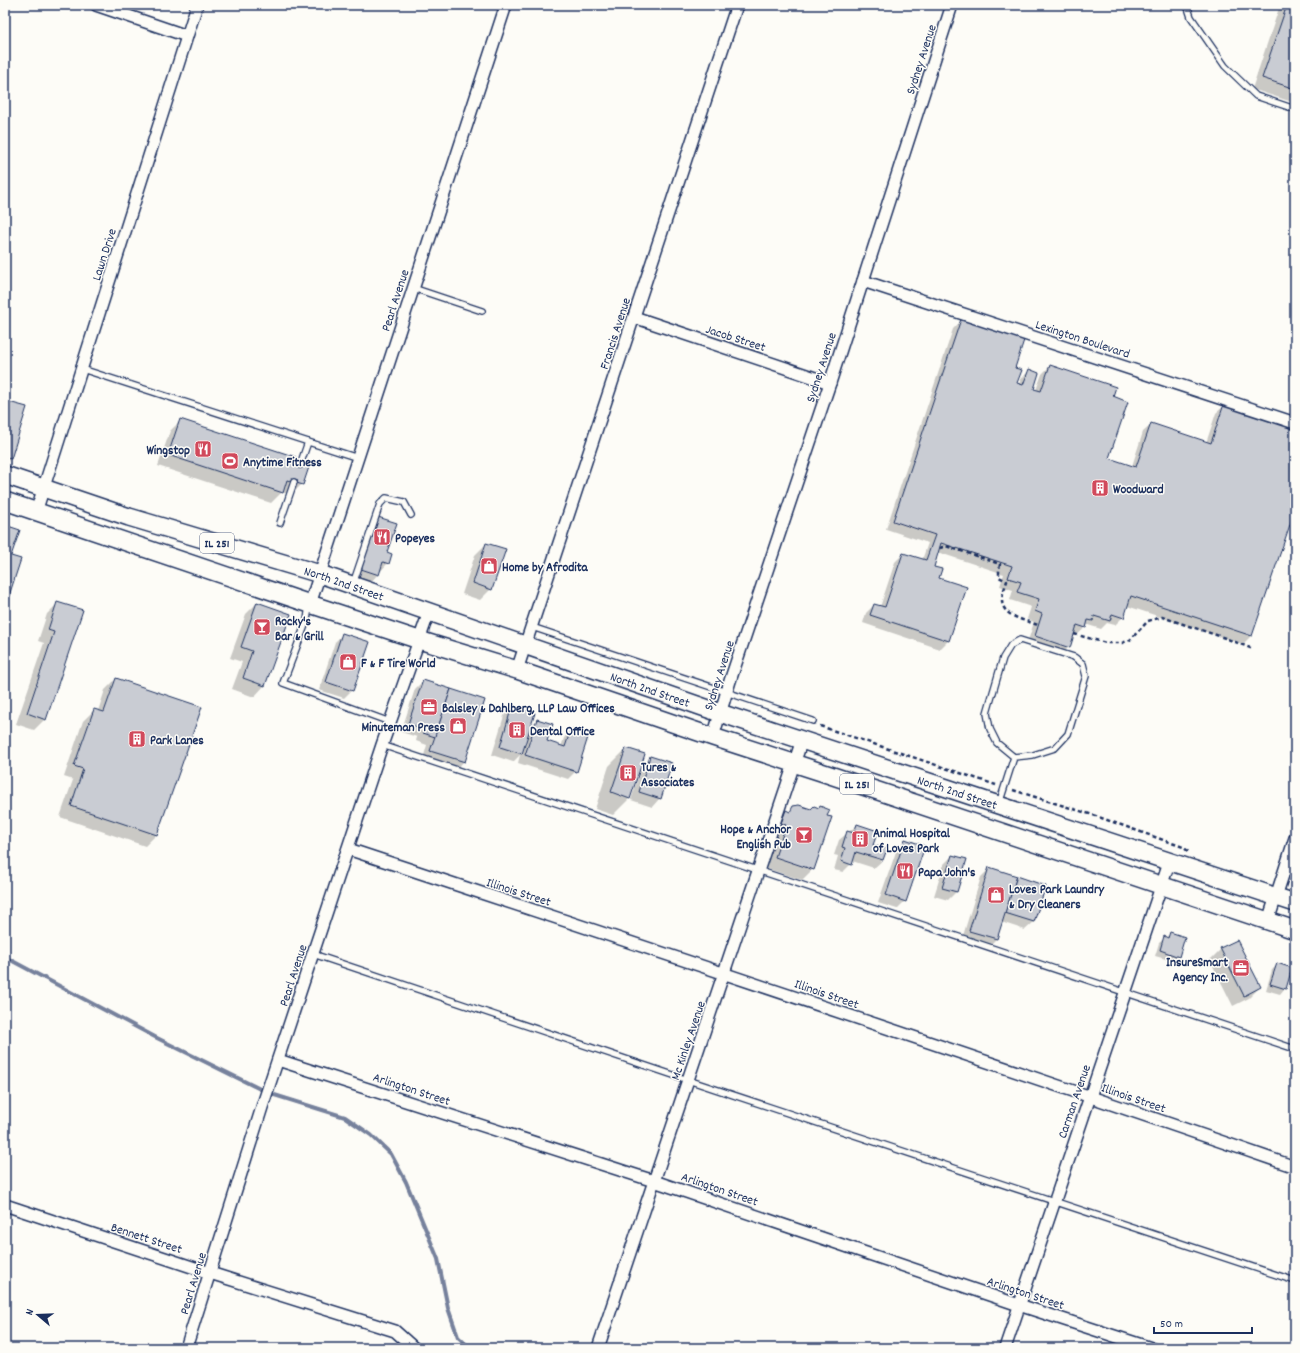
<svg xmlns="http://www.w3.org/2000/svg" width="1300" height="1353" font-family="Dekko,sans-serif">
<style>
.shadow{fill:#0003}
.lines{fill:none;stroke-linecap:round;stroke-linejoin:round}
.stream{stroke:#76819c;stroke-width:4}
.building{fill:#c9ccd3;stroke:#1b2f5e}
.service-casing{stroke:#1b2f5e;stroke-width:8}
.minor-casing{stroke:#1b2f5e;stroke-width:14}
.primary-casing{stroke:#1b2f5e;stroke-width:20}
.path{stroke:#1b2f5e;stroke-width:2.5;stroke-dasharray:4 3;stroke-linecap:butt}
.service{stroke:#fdfcf7;stroke-width:5.5}
.minor{stroke:#fdfcf7;stroke-width:11}
.primary{stroke:#fdfcf7;stroke-width:17}
.labels{text-anchor:middle;stroke-width:3;stroke-linejoin:round;paint-order:stroke}
.shield{fill:#fdfcf7;stroke:#5f6c8c;stroke-width:1}
.shield-label{font-size:12px;font-weight:bold;fill:#1b2f5e}
.street-label{font-size:13px;fill:#1b2f5e;stroke:#fdfcf7}
.poi-label{font-size:13px;font-weight:bold;fill:#1b2f5e;stroke:#fdfcf7;text-anchor:start}
</style>
<rect width="100%" height="100%" fill="#fdfcf7"/>
<filter id="ink" filterUnits="userSpaceOnUse"><feTurbulence type="fractalNoise" baseFrequency=".025" numOctaves="2"/><feDisplacementMap in="SourceGraphic" scale="8" xChannelSelector="R" yChannelSelector="G"/><feConvolveMatrix kernelMatrix="1 2 1 2 8 2 1 2 1" color-interpolation-filters="sRGB"/></filter>
<g filter="url(#ink)">
<!-- shadow -->
<g class="shadow">
<polygon points="1282,5 1295,5 1295,103 1252,89 1279,8"/>
<polygon points="961,321 1013,368 1016,384 1019,385 1021,379 1029,371 1033,389 1036,390 1042,374 1050,366 1111,397 1108,458 1132,466 1143,432 1152,424 1206,443 1216,413 1225,405 1295,429 1295,506 1251,636 1243,644 1127,606 1123,617 1115,625 1107,623 1101,629 1088,625 1076,636 1073,635 1069,647 1061,655 1027,644 1034,622 1027,619 1031,607 1010,600 1013,590 1000,586 1004,574 937,552 932,567 938,578 948,641 940,649 863,623 866,613 874,605 880,607 895,562 903,554 922,560 928,543 886,529 953,329"/>
<polygon points="5,402 25,408 10,459 5,464"/>
<polygon points="181,420 293,463 302,484 291,495 282,492 271,503 158,466 170,431"/>
<polygon points="370,526 386,552 388,563 370,583 353,577"/>
<polygon points="486,544 491,589 480,600 462,594 475,555"/>
<polygon points="58,603 45,719 34,730 16,724 44,643 38,641 47,614"/>
<polygon points="257,603 265,685 254,697 232,689 242,662 230,658 246,614"/>
<polygon points="343,634 352,690 344,698 319,690 335,642"/>
<polygon points="116,679 201,707 156,835 145,846 60,817 73,780 64,777 83,721 94,710 98,711 105,690"/>
<polygon points="423,681 464,761 456,770 423,759 427,745 416,741 417,737 401,732 415,689"/>
<polygon points="512,707 529,728 537,720 546,742 561,747 564,738 572,730 576,771 568,779 518,763 520,755 513,762 492,755 504,716"/>
<polygon points="626,749 630,798 613,815 595,809 609,766"/>
<polygon points="651,757 660,798 652,807 631,800 642,766"/>
<polygon points="793,807 811,810 813,869 802,880 765,868 775,822 786,811 789,812"/>
<polygon points="857,825 872,846 886,850 883,860 874,868 852,861 851,864 843,872 834,870 838,856 834,855 839,840"/>
<polygon points="905,840 905,901 897,909 878,903 897,849"/>
<polygon points="952,856 966,860 956,892 948,900 934,896 944,864"/>
<polygon points="990,868 1034,922 1025,930 1001,922 996,939 988,947 962,939 981,877"/>
<polygon points="1170,934 1178,956 1173,961 1155,956 1159,943"/>
<polygon points="1221,949 1260,987 1249,998 1233,1006 1210,960"/>
<polygon points="1277,965 1285,988 1280,994 1266,990 1272,970"/>
<polygon points="1295,993 1295,1006 1291,1005"/>
</g>
<g class="lines">
<!-- stream -->
<polyline class="stream" points="5,957 155,1037 268,1093 345,1117 371,1135 391,1154 406,1182 438,1259 448,1308 458,1337 470,1348"/>
</g>
<!-- building -->
<g class="building">
<polygon points="1287,5 1295,5 1295,89 1262,78"/>
<polygon points="961,319 1024,340 1015,368 1022,370 1017,383 1023,385 1029,369 1039,373 1034,389 1041,391 1050,365 1116,387 1113,396 1128,402 1109,458 1136,467 1151,423 1211,443 1224,404 1295,428 1295,510 1252,636 1131,596 1124,618 1112,614 1110,621 1094,616 1093,621 1088,620 1086,628 1077,625 1070,648 1035,636 1042,614 1035,611 1039,599 1017,592 1021,582 1008,578 1012,566 941,543 934,567 942,569 939,578 967,587 949,641 870,615 874,604 885,607 903,553 926,560 935,535 893,521"/>
<polygon points="5,401 27,407 11,459 5,457"/>
<polygon points="180,419 296,457 294,462 309,467 303,485 287,480 283,493 168,455"/>
<polygon points="378,517 397,523 387,552 392,554 389,564 383,562 379,575 361,569"/>
<polygon points="5,525 20,530 11,556 21,559 5,608"/>
<polygon points="486,543 506,549 492,590 473,583"/>
<polygon points="57,602 83,610 46,720 27,713 54,632 48,630"/>
<polygon points="257,602 291,614 265,686 243,678 252,651 241,647"/>
<polygon points="342,633 370,642 353,691 326,682"/>
<polygon points="116,678 202,707 157,835 71,806 83,769 74,766 94,709 104,712"/>
<polygon points="423,680 451,689 435,737 423,733 424,729 408,724"/>
<polygon points="451,689 485,700 465,762 430,751"/>
<polygon points="512,706 535,713 522,754 500,747"/>
<polygon points="537,719 553,724 547,741 565,747 571,729 589,734 577,772 525,755"/>
<polygon points="626,748 645,754 630,799 611,792"/>
<polygon points="650,756 672,763 661,799 639,792"/>
<polygon points="799,805 811,809 814,806 819,808 820,806 830,810 827,816 832,817 814,870 775,857 786,825 781,823 786,810 790,812 793,806"/>
<polygon points="857,824 878,831 873,845 887,849 883,860 856,852 852,865 841,861 845,848 842,847 847,831 854,833"/>
<polygon points="905,839 925,846 906,902 886,895"/>
<polygon points="952,855 967,859 957,892 942,888"/>
<polygon points="989,867 1017,876 997,939 969,931"/>
<polygon points="1017,876 1046,886 1034,922 1005,913"/>
<polygon points="1170,932 1185,937 1179,957 1160,950 1164,936 1168,938"/>
<polygon points="1237,940 1261,987 1244,996 1220,948"/>
<polygon points="1277,963 1292,968 1286,989 1270,984"/>
</g>
<g class="lines">
<defs>
<g id="service">
<polyline points="1187,5 1191,17 1225,66 1256,96 1295,109"/>
<polyline points="413,288 482,311"/>
<polyline points="82,369 358,458"/>
<polyline points="300,465 308,442"/>
<polyline points="280,523 294,482"/>
<polyline points="353,584 380,504 386,498 404,502 411,515"/>
<polyline points="309,606 307,620 283,683 390,722"/>
<polyline points="532,627 813,721"/>
<polyline points="382,745 1295,1049"/>
<polyline points="999,804 1014,757 1033,755 1055,748 1068,734 1086,676 1083,664 1074,657 1020,640 1011,645 1003,658 987,713 990,729 997,743 1014,757"/>
<polyline points="1285,869 1295,872"/>
<polyline points="313,954 688,1080 1295,1281"/>
</g>
<g id="minor">
<polyline points="96,5 187,36"/>
<polyline points="863,281 1295,423"/>
<polyline points="634,317 830,383"/>
<polyline points="36,512 197,5"/>
<polyline points="310,604 506,5"/>
<polyline points="517,670 737,5"/>
<polyline points="713,737 730,681 830,383 952,5"/>
<path d="M348,849c316,104 632,209 947,318"/>
<polyline points="1268,921 1295,838"/>
<polyline points="278,1060 654,1181 1019,1305 1151,1348"/>
<polyline points="5,1205 210,1273 395,1331 414,1348"/>
<polyline points="186,1348 263,1104 382,745 429,612"/>
<polyline points="598,1348 802,740"/>
<polyline points="1005,1348 1169,863"/>
</g>
<g id="primary">
<path id="s1" d="M5,475l124,42 191,57 400,139 575,190"/>
<polyline points="5,501 310,604 419,640 517,670 713,737 821,772 1295,930"/>
</g>
</defs>
<!-- service casing -->
<use href="#service" class="service-casing"/>
<!-- minor casing -->
<use href="#minor" class="minor-casing"/>
<!-- primary casing -->
<use href="#primary" class="primary-casing"/>
<!-- path -->
<g class="path">
<path d="M940,548l6,-2 54,18 -1,7v6l8,4c-2,6 -5,13 -5,19 0,17 23,20 36,25"/>
<polyline points="1074,634 1106,643 1122,643 1130,640 1148,621 1162,617 1225,638 1253,649"/>
<polyline points="820,726 996,785"/>
<polyline points="1013,790 1093,815 1183,847 1189,852"/>
</g>
<!-- service -->
<use href="#service" class="service"/>
<!-- minor -->
<use href="#minor" class="minor"/>
<!-- primary -->
<use href="#primary" class="primary"/>
</g>
</g>
<!-- icons -->
<defs>
<symbol id="restaurant-square" viewBox="-11 -11 22 22"><rect x="-9" y="-9" width="18" height="18" rx="4" fill="#d1495b" stroke="#fdfcf7"/><path d="M-5-6h1v4h1v-4h1v4h1v-4h1v5L-1.5 .5V6h-2V.5L-5-1ZM5-6V6H3V1.5H1.5Q1.5-4 5-6Z" fill="#fff"/></symbol>
<symbol id="stadium-square" viewBox="-11 -11 22 22"><rect x="-9" y="-9" width="18" height="18" rx="4" fill="#d1495b" stroke="#fdfcf7"/><path d="M0-5a6.5 5 0 1 0 0 10a6.5 5 0 1 0 0-10ZM-3.5-1.8h7v3.6h-7Z" fill="#fff"/></symbol>
<symbol id="building-square" viewBox="-11 -11 22 22"><rect x="-9" y="-9" width="18" height="18" rx="4" fill="#d1495b" stroke="#fdfcf7"/><path d="M-4-6H4V6H1V3H-1V6H-4ZM-2.5-4.3h1.7v1.8h-1.7ZM.8-4.3h1.7v1.8H.8ZM-2.5-1h1.7V.8h-1.7ZM.8-1h1.7V.8H.8Z" fill="#fff"/></symbol>
<symbol id="shop-square" viewBox="-11 -11 22 22"><rect x="-9" y="-9" width="18" height="18" rx="4" fill="#d1495b" stroke="#fdfcf7"/><path d="M-5-2.5h2.3a2.7 3.5 0 0 1 5.4 0H5L5.5 6h-11ZM-1.5-2.5h3a1.5 2.3 0 0 0-3 0Z" fill="#fff"/></symbol>
<symbol id="bar-square" viewBox="-11 -11 22 22"><rect x="-9" y="-9" width="18" height="18" rx="4" fill="#d1495b" stroke="#fdfcf7"/><path d="M-6-5H6L.8 .8V4.5H3.5V6h-7V4.5H-.8V.8Z" fill="#fff"/></symbol>
<symbol id="office-square" viewBox="-11 -11 22 22"><rect x="-9" y="-9" width="18" height="18" rx="4" fill="#d1495b" stroke="#fdfcf7"/><path d="M-6-3h4V-5.5h4V-3h4V5H-6ZM-1-4.5V-3h2v-1.5ZM-6 0V1H6V0Z" fill="#fff"/></symbol>
</defs>
<g fill-rule="evenodd">
<use href="#restaurant-square" x="193" y="439" width="20" height="20"/>
<use href="#stadium-square" x="220" y="451" width="20" height="20"/>
<use href="#building-square" x="1090" y="478" width="20" height="20"/>
<use href="#restaurant-square" x="372" y="527" width="20" height="20"/>
<use href="#shop-square" x="479" y="556" width="20" height="20"/>
<use href="#bar-square" x="252" y="617" width="20" height="20"/>
<use href="#shop-square" x="338" y="652" width="20" height="20"/>
<use href="#office-square" x="419" y="697" width="20" height="20"/>
<use href="#shop-square" x="448" y="716" width="20" height="20"/>
<use href="#building-square" x="507" y="720" width="20" height="20"/>
<use href="#building-square" x="127" y="729" width="20" height="20"/>
<use href="#building-square" x="618" y="763" width="20" height="20"/>
<use href="#bar-square" x="794" y="825" width="20" height="20"/>
<use href="#building-square" x="850" y="829" width="20" height="20"/>
<use href="#restaurant-square" x="895" y="861" width="20" height="20"/>
<use href="#shop-square" x="986" y="885" width="20" height="20"/>
<use href="#office-square" x="1231" y="958" width="20" height="20"/>
</g>
<g class="labels">
<!-- shield labels -->
<g class="shield">
<rect x="200" y="533" width="34" height="20" rx="3"/>
<rect x="840" y="774" width="34" height="20" rx="3"/>
</g>
<g class="shield-label">
<text x="217" y="547">IL 251</text>
<text x="857" y="788">IL 251</text>
</g>
<!-- street labels -->
<g class="street-label">
<text transform="translate(920 59) rotate(-72)" y="5">Sydney Avenue</text>
<text transform="translate(103 254) rotate(-72)" y="5">Lawn Drive</text>
<text transform="translate(394 300) rotate(-72)" y="5">Pearl Avenue</text>
<text transform="translate(614 333) rotate(-72)" y="5">Francis Avenue</text>
<text transform="translate(736 337) rotate(18)" y="5">Jacob Street</text>
<text transform="translate(1083 338) rotate(18)" y="5">Lexington Boulevard</text>
<text transform="translate(820 367) rotate(-72)" y="5">Sydney Avenue</text>
<text dy="5" stroke="none"><textPath href="#s1" startOffset="356">North 2nd Street</textPath></text>
<text transform="translate(718 675) rotate(-72)" y="5">Sydney Avenue</text>
<text dy="5" stroke="none"><textPath href="#s1" startOffset="680">North 2nd Street</textPath></text>
<text dy="5" stroke="none"><textPath href="#s1" startOffset="1004">North 2nd Street</textPath></text>
<text transform="translate(519 891) rotate(18)" y="5">Illinois Street</text>
<text transform="translate(292 975) rotate(-72)" y="5">Pearl Avenue</text>
<text transform="translate(827 993) rotate(19)" y="5">Illinois Street</text>
<text transform="translate(687 1040) rotate(-71)" y="5">Mc Kinley Avenue</text>
<text transform="translate(412 1088) rotate(18)" y="5">Arlington Street</text>
<text transform="translate(1134 1097) rotate(19)" y="5">Illinois Street</text>
<text transform="translate(1073 1101) rotate(-71)" y="5">Carman Avenue</text>
<text transform="translate(720 1188) rotate(19)" y="5">Arlington Street</text>
<text transform="translate(147 1237) rotate(18)" y="5">Bennett Street</text>
<text transform="translate(192 1283) rotate(-73)" y="5">Pearl Avenue</text>
<text transform="translate(1026 1292) rotate(18)" y="5">Arlington Street</text>
</g>
<!-- poi labels -->
<g class="poi-label">
<text x="190" y="454" text-anchor="end">Wingstop</text>
<text x="243" y="466">Anytime Fitness</text>
<text x="1113" y="493">Woodward</text>
<text x="395" y="542">Popeyes</text>
<text x="502" y="571">Home by Afrodita</text>
<text x="275" y="625">Rocky's<tspan x="275" dy="15">Bar &amp; Grill</tspan></text>
<text x="361" y="667">F &amp; F Tire World</text>
<text x="442" y="712">Balsley &amp; Dahlberg, LLP Law Offices</text>
<text x="445" y="731" text-anchor="end">Minuteman Press</text>
<text x="530" y="735">Dental Office</text>
<text x="150" y="744">Park Lanes</text>
<text x="641" y="771">Tures &amp;<tspan x="641" dy="15">Associates</tspan></text>
<text x="791" y="833" text-anchor="end">Hope &amp; Anchor<tspan x="791" dy="15">English Pub</tspan></text>
<text x="873" y="837">Animal Hospital<tspan x="873" dy="15">of Loves Park</tspan></text>
<text x="918" y="876">Papa John's</text>
<text x="1009" y="893">Loves Park Laundry<tspan x="1009" dy="15">&amp; Dry Cleaners</tspan></text>
<text x="1228" y="966" text-anchor="end">InsureSmart<tspan x="1228" dy="15">Agency Inc.</tspan></text>
</g>
</g>
<!-- margin -->
<rect width="1300" height="1353" fill="none" stroke="#fdfcf7" stroke-width="20"/>
<rect x="10" y="10" width="1280" height="1333" fill="none" stroke="#1b2f5e" stroke-width="1.5" filter="url(#ink)"/>
<!-- north arrow -->
<g transform="translate(38 1315) rotate(289)" stroke="#fdfcf7" stroke-width="3" paint-order="stroke">
<path d="M0-3L7 15L0 10L-7 15Z" fill="#1b2f5e"/>
<text y="-6" font-size="11" font-weight="bold" text-anchor="middle" fill="#1b2f5e">N</text>
</g>
<!-- scale -->
<path d="M1154 1327v6h98v-6" fill="none" stroke="#1b2f5e" stroke-width="2"/>
<text x="1160" y="1327" font-size="12" fill="#1b2f5e" stroke="#fdfcf7" stroke-width="3" paint-order="stroke">50 m</text>
</svg>
